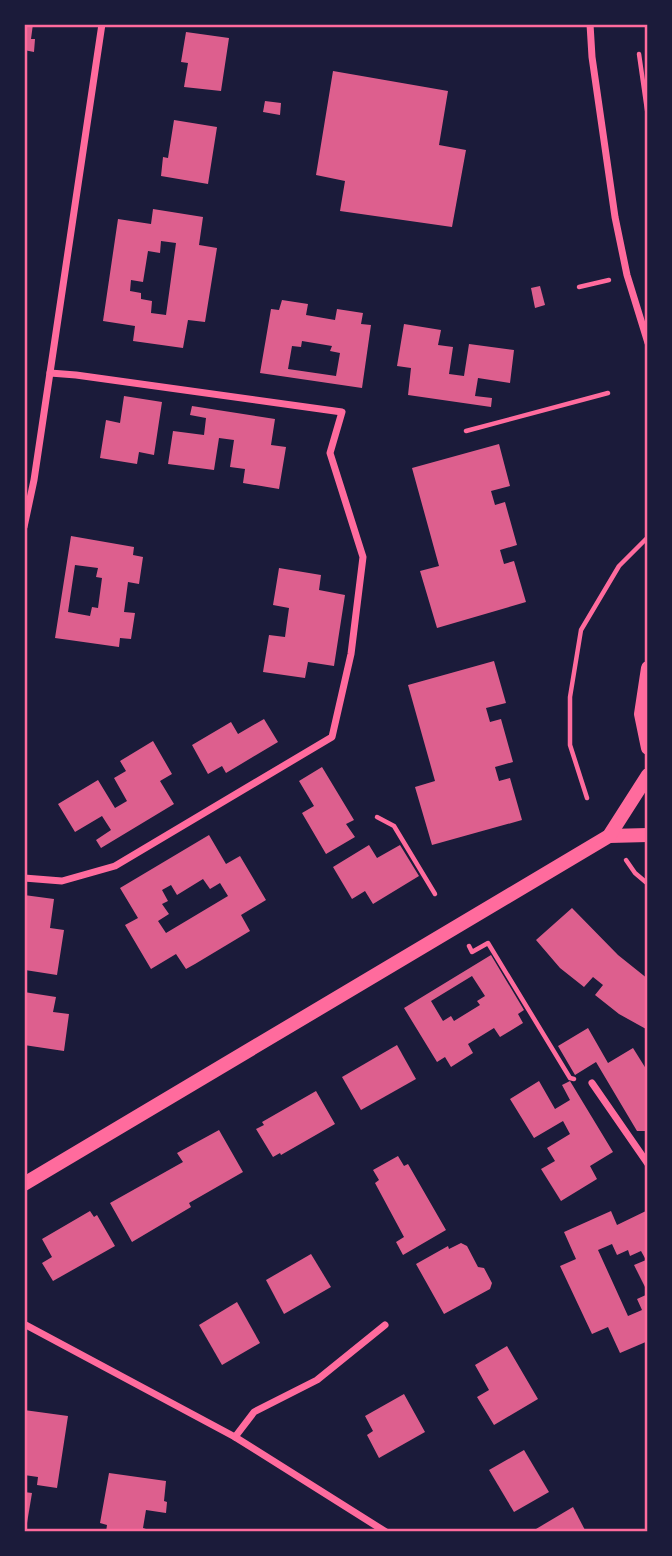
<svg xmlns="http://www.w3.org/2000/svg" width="672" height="1556" font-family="Karla,sans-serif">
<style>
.building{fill:#dd5f8e;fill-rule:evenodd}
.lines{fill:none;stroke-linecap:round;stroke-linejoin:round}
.path{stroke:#ff6b9d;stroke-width:4.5}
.minor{stroke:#ff6b9d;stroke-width:7}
.secondary{stroke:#ff6b9d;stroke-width:14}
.neatline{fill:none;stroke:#ff6b9d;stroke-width:2.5}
</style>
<rect width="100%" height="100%" fill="#1b1b3a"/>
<!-- building -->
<g class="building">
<polygon points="24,24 33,24 31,39 35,39 34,52 24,50"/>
<polygon points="186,32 229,38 221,91 184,87 188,63 181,62"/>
<polygon points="333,71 448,91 439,145 466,150 452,227 340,211 345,181 316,175"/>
<polygon points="265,101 281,103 280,115 263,112"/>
<polygon points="174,120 217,127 208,184 161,176 163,157 168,158"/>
<path d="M153,209l50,8 -4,28 18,3 -12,74 -17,-2 -5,28 -50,-7 2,-15 -32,-5 15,-102 33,5zM161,241l15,2 -10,72 -15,-2 1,-12 -11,-2v-6l-11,-2 1,-11 12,2 5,-31 12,2z"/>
<polygon points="540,286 545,305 535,308 531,288"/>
<path d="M282,300l26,4 -2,11 29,5 2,-11 26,4 -2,11 10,1 -9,63 -102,-15 11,-64 8,1zM302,341l30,5 -2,5 10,2 -4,23 -48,-7 4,-23 9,1z"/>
<polygon points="404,324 441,330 438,345 453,347 449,374 464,376 469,344 514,350 510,383 478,378 475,396 492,398 491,407 408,395 411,368 397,366"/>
<polygon points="124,396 162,402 154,455 139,452 137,464 100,458 106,420 120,423"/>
<polygon points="192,406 275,419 271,445 286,447 279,489 243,483 245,469 230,467 234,440 219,438 214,470 168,464 173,431 204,435 206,418 190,415"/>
<polygon points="499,444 510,486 491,491 495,505 505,502 517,545 500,550 504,564 514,561 526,602 437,628 420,571 439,566 412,468"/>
<path d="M71,536l63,11 -1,8 10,2 -4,27 -11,-2 -4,30 11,1 -4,26 -11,-1 -1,9 -64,-9zM75,565l23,3 -2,9 6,1 -4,30 -6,-1 -2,9 -22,-4z"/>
<polygon points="279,568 321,575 319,590 345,595 334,666 308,662 305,678 263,672 269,635 285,637 287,622 289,608 273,605"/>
<polygon points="494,661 506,703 486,708 490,722 501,719 513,762 495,767 499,781 510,778 522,820 432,845 415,787 435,781 408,685"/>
<polygon points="264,719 278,742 226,773 222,766 208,774 192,745 231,722 238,734"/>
<polygon points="153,741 172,774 160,781 174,804 101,848 96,840 111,830 102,816 75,832 58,804 98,780 115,808 127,801 114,778 126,771 120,761"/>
<polygon points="322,767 354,820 346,824 355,837 326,854 302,813 314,806 299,781"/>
<path d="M209,835l17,29 14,-8 26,44 -25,15 9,16 -55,33 -9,5 -10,-15 -25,15 -26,-44 13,-7 -18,-30zM203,879l7,10 10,-6 8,13 -62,37 -8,-12 11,-7 -7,-10 6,-3 -6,-11 9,-5 6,10z"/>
<polygon points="369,845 377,858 400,845 419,876 373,904 365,891 352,899 333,867"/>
<polygon points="24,895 54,899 50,928 64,930 57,975 25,970 27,955 24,955 24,917 27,903 24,902"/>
<polygon points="572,908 618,955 648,979 648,1026 646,1029 619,1014 595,995 603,985 593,977 584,987 560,968 536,940"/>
<path d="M491,955l33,55 -6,4 5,9 -23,14 -6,-9 -26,16 5,9 -22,14 -6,-10 -8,5 -33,-54zM472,976l13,20 -8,5 3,4 -26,16 -3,-5 -8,5 -12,-20z"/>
<polygon points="24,992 56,997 53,1012 69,1014 64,1051 24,1045"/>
<polygon points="588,1028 608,1063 633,1048 648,1072 648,1131 637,1131 596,1062 575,1075 558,1046"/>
<polygon points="397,1045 416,1079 361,1110 342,1077"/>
<polygon points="539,1081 555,1109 570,1100 562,1085 570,1081 613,1152 590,1166 597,1179 561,1201 541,1169 555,1161 547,1148 570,1134 563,1121 534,1138 510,1099"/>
<polygon points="316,1091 335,1124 281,1155 280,1153 273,1157 256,1129 264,1125 262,1122"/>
<polygon points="219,1130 243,1172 189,1203 191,1207 132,1242 110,1203 183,1162 177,1153"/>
<polygon points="398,1156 404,1166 408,1164 446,1230 403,1255 396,1242 404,1237 375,1183 379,1180 373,1170"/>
<polygon points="648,1210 648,1293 634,1265 646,1260 641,1251 630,1256 628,1250 617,1255 612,1244 598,1250 628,1316 642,1310 637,1299 648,1294 648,1341 620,1353 608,1327 592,1334 560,1266 576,1259 564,1232 611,1211 617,1225"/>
<polygon points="90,1211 94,1217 97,1215 115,1246 53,1281 42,1263 52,1257 42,1239"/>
<polygon points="461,1243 467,1246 478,1267 484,1268 492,1283 490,1289 444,1314 416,1264 448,1246 449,1249"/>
<polygon points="311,1254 331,1287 284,1314 266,1280"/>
<polygon points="237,1302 260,1343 222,1365 199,1325"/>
<polygon points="507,1346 538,1399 494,1425 477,1397 489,1390 475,1365"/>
<polygon points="404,1394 425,1432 379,1458 367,1435 373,1431 365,1416"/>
<polygon points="24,1410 68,1416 57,1488 37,1485 38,1477 24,1475"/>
<polygon points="524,1450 549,1492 514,1512 489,1470"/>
<polygon points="109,1473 166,1481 164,1501 167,1502 166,1513 146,1510 143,1528 146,1529 146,1532 106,1532 107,1525 100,1523"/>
<polygon points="24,1492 32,1493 26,1529 24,1529"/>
<polygon points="573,1507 586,1532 537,1532 536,1529"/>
</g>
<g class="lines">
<!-- path -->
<g class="path">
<polyline points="639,54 648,117"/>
<polyline points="579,287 609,280"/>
<polyline points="466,431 608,393"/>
<polyline points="587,798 570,745 570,697 581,630 619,566 648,537"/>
<polyline points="377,817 394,826 435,894"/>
<polyline points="626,860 635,873 648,884"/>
<polyline points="469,946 472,952 488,943 570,1078 574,1079"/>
</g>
<!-- minor -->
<g class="minor">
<polyline points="590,24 592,57 615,217 627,275 648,343"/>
<polyline points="24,527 34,480 102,24"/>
<polyline points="24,878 62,881 115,866 332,737 351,654 363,557 330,453 342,412 76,375 50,373"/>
<polyline points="592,1083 648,1164"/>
<polyline points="24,1324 235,1437 386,1532"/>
<polyline points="235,1437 254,1412 317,1380 385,1325"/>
</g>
<!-- secondary -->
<g class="secondary">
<polyline points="648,668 641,714 648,748"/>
<polyline points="609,836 648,835"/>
<polyline points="24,1184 609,836 648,775"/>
</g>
</g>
<!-- border -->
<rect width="672" height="1556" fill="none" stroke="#1b1b3a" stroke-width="52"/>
<rect x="26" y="26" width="620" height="1504" class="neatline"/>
</svg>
